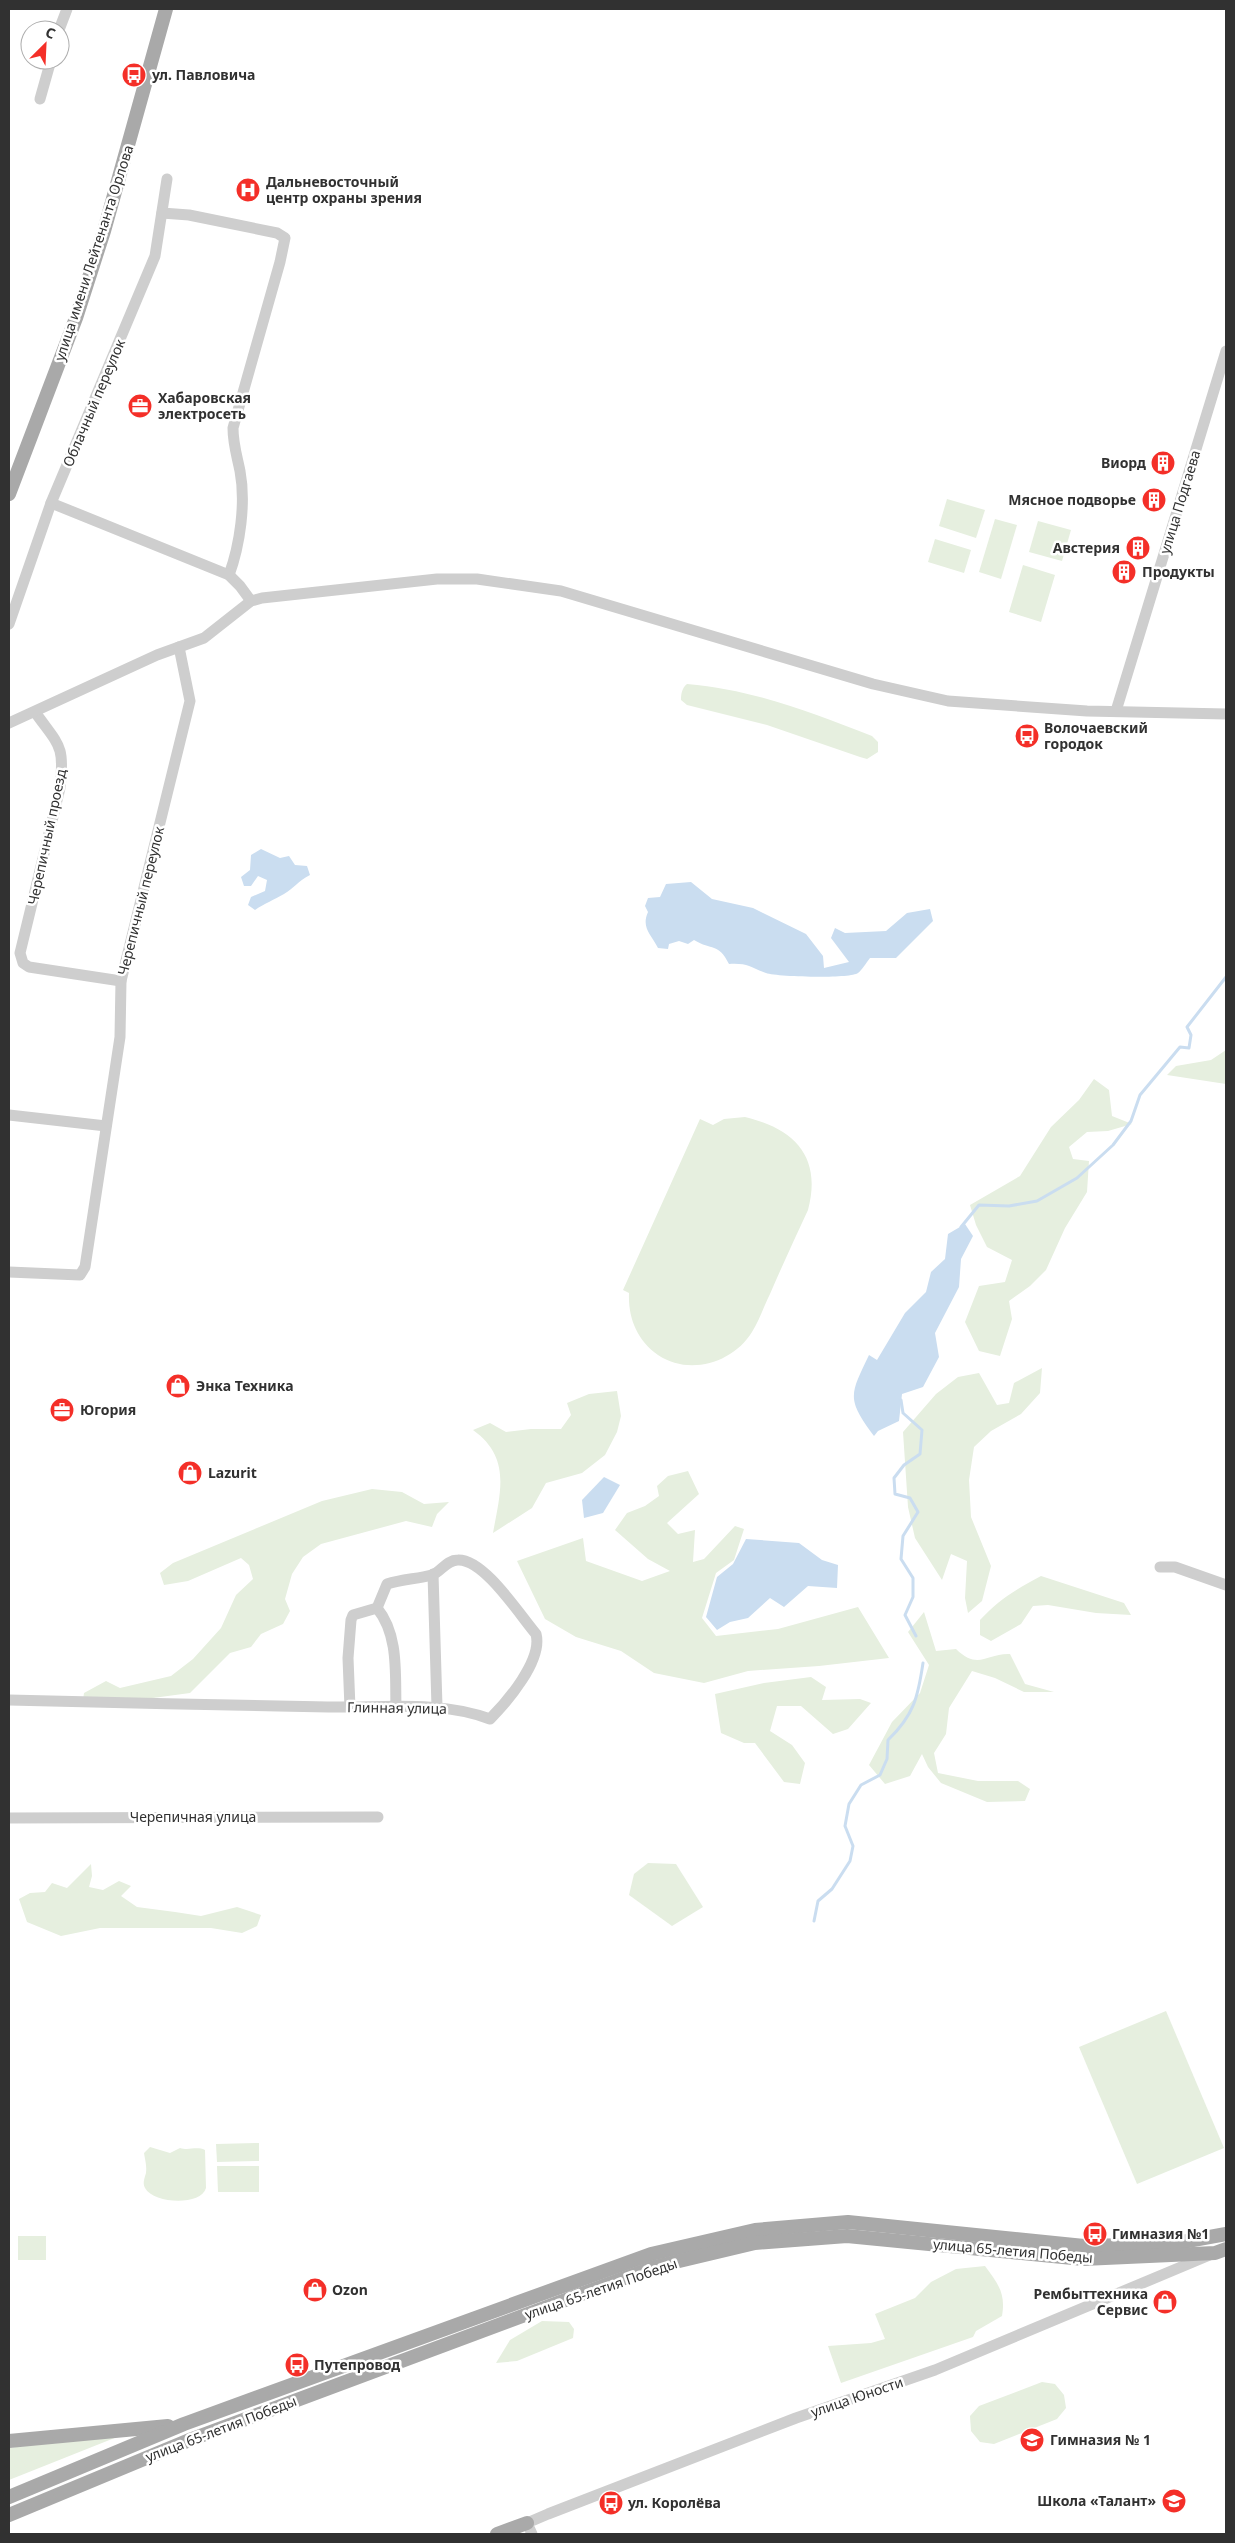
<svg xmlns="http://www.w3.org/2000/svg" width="1235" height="2543" font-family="'Noto Sans',sans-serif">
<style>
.green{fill:#e6efdf}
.water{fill:#caddf0}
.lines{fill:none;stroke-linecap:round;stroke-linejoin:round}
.stream{stroke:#caddf0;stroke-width:3}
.minor{stroke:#cecece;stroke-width:11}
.major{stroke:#a9a9a9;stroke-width:14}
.labels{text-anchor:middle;stroke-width:5;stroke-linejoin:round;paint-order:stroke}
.poi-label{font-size:14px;font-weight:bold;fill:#313131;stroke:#fff;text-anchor:start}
.street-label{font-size:14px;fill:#313131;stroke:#fff}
</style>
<rect width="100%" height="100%" fill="#fff"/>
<!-- green -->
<g class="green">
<polygon points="947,499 985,510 976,538 939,526"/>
<polygon points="995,519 1017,525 1001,579 979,572"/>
<polygon points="1038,521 1071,530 1062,561 1029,552"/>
<polygon points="935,539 971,550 964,573 928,562"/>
<polygon points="1023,565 1055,575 1041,622 1009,612"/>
<path d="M687,684c68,6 123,28 185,52l6,6v10l-11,7 -7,-2 -93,-32 -80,-20 -6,-5c0,-6 1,-12 6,-16z"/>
<polygon points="1226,1050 1226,1084 1167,1075 1176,1066 1211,1060"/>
<polygon points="1094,1079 1109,1090 1112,1116 1132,1124 1108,1131 1087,1132 1069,1147 1073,1159 1089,1161 1087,1192 1065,1228 1046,1270 1030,1286 1009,1301 1012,1319 1000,1356 979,1351 965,1322 979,1286 1005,1282 1012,1260 987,1247 976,1225 970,1205 1020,1176 1051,1127 1079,1100"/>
<path d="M745,1117c50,12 77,40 63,93 -13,28 -26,56 -38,84 -6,12 -11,27 -18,38 -19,31 -63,44 -94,23 -21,-15 -30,-37 -29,-62l-6,-3 77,-171 13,6 11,-6z"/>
<polygon points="1042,1368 1040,1393 1021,1414 991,1431 974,1447 969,1480 971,1517 991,1566 982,1601 968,1613 965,1598 967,1561 951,1554 942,1580 915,1538 908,1507 903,1432 936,1394 958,1377 979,1373 997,1405 1009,1403 1014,1383"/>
<path d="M617,1391l4,25 -4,16 -12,23 -23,18 -36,10 -14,25 -39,25c7,-40 19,-75 -20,-103l17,-7 16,9 25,-3h30l10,-14 -4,-12 22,-9z"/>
<polygon points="688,1471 699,1494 667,1523 678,1534 695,1530 693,1562 704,1559 735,1526 744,1529 734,1560 716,1573 702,1618 716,1636 778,1629 858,1607 889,1658 819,1666 748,1671 704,1683 654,1673 621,1651 576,1637 545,1619 517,1561 583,1538 586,1561 642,1581 670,1571 648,1559 615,1530 627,1513 645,1506 659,1496 657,1486 668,1476"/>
<polygon points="372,1489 402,1492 424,1504 449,1502 437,1514 432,1527 406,1521 321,1544 303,1557 292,1574 285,1599 290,1611 283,1624 261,1634 251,1647 230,1653 190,1693 138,1700 83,1700 84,1693 106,1681 120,1688 171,1676 193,1659 221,1628 236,1595 253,1579 249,1565 241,1558 188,1581 164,1585 160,1573 173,1563 322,1501"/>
<path d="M1041,1576l83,27 7,12 -35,-2 -48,-8 -15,1 -12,18 -30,17 -11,-6v-15c18,-20 38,-32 61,-44z"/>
<path d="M924,1612l12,39 20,-2c23,22 30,4 54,5l15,30 29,8h-30l-29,-14 -23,-7 -23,37 -3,26 -12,19 4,20 40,8h40l12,8 -5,12 -38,1 -46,-19 -13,-16 -6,-13 -12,22 -25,8 -16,-19 23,-43 28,-29 9,-28 -21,-33z"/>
<polygon points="811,1677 826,1687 822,1700 860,1699 871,1703 848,1729 833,1734 801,1706 777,1706 770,1731 792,1745 805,1763 800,1784 784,1782 755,1743 744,1743 721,1733 715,1694 764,1683"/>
<polygon points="648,1863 676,1864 703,1907 672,1926 629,1895 634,1874"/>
<polygon points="91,1864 92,1876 89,1887 103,1890 119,1881 131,1886 121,1896 137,1907 175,1912 201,1916 237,1907 261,1915 257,1926 242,1933 211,1928 100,1928 61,1936 27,1922 19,1899 30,1893 45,1892 52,1883 67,1888"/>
<polygon points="1166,2011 1224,2148 1137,2184 1079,2047"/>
<polygon points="259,2143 259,2161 217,2162 216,2144"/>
<path d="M150,2147l20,6 10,-5c9,3 16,-2 25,2l1,38c-5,18 -52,16 -61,0 -3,-5 0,-11 1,-15 1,-7 -1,-13 -2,-20z"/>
<polygon points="217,2166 259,2166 259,2192 218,2192"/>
<rect x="18" y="2236" width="28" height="24"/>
<path d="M985,2266c13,18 21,27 17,50l-26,15 -3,6 -132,46 -13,-37 43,-3 14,-4 -10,-25 40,-16 16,-16 25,-13z"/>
<polygon points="542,2321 569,2322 574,2329 573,2338 517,2361 496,2363 510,2340"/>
<polygon points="1042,2382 1055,2384 1064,2395 1066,2408 1057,2419 994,2444 980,2442 971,2431 970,2416 979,2406"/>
<polygon points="117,2437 9,2480 9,2448 43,2443"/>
</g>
<!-- water -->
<g class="water">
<path d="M261,849l19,9 9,-2 6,9 12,1 3,9c-13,7 -16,13 -26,19 -10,6 -19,9 -29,16l-7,-5 3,-8 14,-6 2,-11 -9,-4 -7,10h-7l-3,-9 9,-7 1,-15z"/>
<path d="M691,882l21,17 41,9 53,26 17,22 1,12 25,-6 -18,-24 4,-10 10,5 41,-2 21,-18 23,-4 3,12 -37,37h-26c-4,5 -8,12 -12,15 -8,6 -81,4 -92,0 -17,-6 -18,-10 -37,-9 -11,-22 -17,-13 -35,-24l-6,4 -9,-3 -10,3 -1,5 -10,-1c-7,-14 -17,-20 -10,-36l-3,-6 3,-8 12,-1 6,-13z"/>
<path d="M965,1224l8,12 -12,23 -2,28 -24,46 4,24 -16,30 -21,7 -3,27 -21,10 -4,5c-28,-38 -24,-41 -5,-81l8,5 28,-47 21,-21 5,-20 14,-13 3,-25z"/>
<polygon points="604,1477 620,1485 603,1513 584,1518 582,1500"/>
<polygon points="746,1539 799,1543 822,1560 838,1565 837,1588 808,1586 784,1607 770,1598 748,1618 730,1622 717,1630 706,1617 717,1577 733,1564"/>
</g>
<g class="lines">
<!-- stream -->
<g class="stream">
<polyline points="961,1227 979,1205 1009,1206 1037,1201 1077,1178 1113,1145 1131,1121 1140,1095 1180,1047 1189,1048 1191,1035 1187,1027 1226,977"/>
<polyline points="901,1400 903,1413 922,1430 920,1454 904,1465 894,1478 895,1494 910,1498 918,1512 903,1536 901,1559 913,1578 913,1597 905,1615 916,1636"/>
<path d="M814,1921l4,-20 14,-12 18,-28 3,-15 -8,-20 4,-22 12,-19 19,-10 7,-16 1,-19c26,-25 30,-43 35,-77"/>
</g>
<!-- minor -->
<g class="minor">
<polyline points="59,30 67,9"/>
<polyline points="40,99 51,60"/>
<path d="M162,213l27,2 88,18 8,5 -5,24 -47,166c0,16 4,28 7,43 6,32 0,74 -11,104"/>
<polyline points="51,503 229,575 240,586 251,601"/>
<polyline points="9,624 51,503 155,256 167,179"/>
<polyline points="1116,711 1226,351"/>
<path d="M35,712c24,34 30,32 25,76l-40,165 3,10 6,4 92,14"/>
<polyline points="9,723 157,655 204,638 251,601 262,598 437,579 477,579 561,591 873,684 948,701 1087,711 1226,714"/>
<polyline points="9,1115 106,1126"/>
<polyline points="9,1272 80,1275 85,1267 120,1037 121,981 190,701 179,647"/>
<polyline points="1160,1567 1175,1567 1226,1585"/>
<polyline points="433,1574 437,1707"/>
<path d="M377,1608c22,27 18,66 19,99"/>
<path d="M9,1700c106,3 213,5 319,7 54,1 111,-7 162,12 17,-17 53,-59 46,-85 -17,-20 -52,-75 -78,-74 -12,0 -17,12 -26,15 -15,4 -30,4 -45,9l-10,24 -24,7 -2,5 -3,38 2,50"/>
<polyline points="9,1818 378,1817"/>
<polyline points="532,2534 527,2523 548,2514 796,2418 935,2370 1212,2254"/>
</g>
<!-- major -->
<g class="major">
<polyline points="9,494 76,318 104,231 166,9"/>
<polyline points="9,2441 168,2426"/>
<polyline points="9,2497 184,2424 651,2254 755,2230 848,2222 1084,2246 1171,2244 1226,2234"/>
<polyline points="9,2515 192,2439 654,2267 755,2243 847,2236 1083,2259 1215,2253 1226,2249"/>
<polyline points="497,2534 527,2523"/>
</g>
</g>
<!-- icons -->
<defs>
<symbol id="bus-disc" viewBox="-11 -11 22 22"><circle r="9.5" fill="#f42f28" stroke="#fff"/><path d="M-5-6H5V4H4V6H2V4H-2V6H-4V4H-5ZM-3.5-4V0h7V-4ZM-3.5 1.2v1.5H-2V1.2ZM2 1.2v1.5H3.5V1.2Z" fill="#fff"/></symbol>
<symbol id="hospital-disc" viewBox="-11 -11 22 22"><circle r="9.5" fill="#f42f28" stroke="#fff"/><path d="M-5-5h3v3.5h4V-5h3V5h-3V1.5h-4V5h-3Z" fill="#fff"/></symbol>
<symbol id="office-disc" viewBox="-11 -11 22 22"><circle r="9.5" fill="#f42f28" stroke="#fff"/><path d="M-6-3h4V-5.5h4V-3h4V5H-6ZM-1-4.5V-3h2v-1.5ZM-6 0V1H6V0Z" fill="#fff"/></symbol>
<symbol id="building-disc" viewBox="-11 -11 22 22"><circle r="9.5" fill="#f42f28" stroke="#fff"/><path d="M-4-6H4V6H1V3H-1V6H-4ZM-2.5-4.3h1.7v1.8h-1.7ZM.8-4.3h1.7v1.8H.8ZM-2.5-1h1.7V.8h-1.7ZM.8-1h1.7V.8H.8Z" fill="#fff"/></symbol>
<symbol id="shop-disc" viewBox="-11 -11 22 22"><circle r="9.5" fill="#f42f28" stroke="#fff"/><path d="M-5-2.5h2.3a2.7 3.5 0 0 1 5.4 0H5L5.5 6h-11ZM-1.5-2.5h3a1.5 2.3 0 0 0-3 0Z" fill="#fff"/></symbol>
<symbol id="school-disc" viewBox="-11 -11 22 22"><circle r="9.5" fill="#f42f28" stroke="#fff"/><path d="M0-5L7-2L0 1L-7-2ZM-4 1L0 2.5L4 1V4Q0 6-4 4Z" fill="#fff"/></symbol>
</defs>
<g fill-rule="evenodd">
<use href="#bus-disc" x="120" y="61" width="28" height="28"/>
<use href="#hospital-disc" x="234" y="176" width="28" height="28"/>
<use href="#office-disc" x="126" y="392" width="28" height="28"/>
<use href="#building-disc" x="1149" y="449" width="28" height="28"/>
<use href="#building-disc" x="1140" y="486" width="28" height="28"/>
<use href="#building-disc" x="1124" y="534" width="28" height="28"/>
<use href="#building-disc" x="1110" y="558" width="28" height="28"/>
<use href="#bus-disc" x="1013" y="722" width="28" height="28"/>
<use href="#shop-disc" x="164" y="1372" width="28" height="28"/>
<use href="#office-disc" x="48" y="1396" width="28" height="28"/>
<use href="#shop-disc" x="176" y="1459" width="28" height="28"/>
<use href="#bus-disc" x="1081" y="2220" width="28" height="28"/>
<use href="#shop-disc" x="301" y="2276" width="28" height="28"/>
<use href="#shop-disc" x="1151" y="2288" width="28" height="28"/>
<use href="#bus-disc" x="283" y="2351" width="28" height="28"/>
<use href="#school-disc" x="1018" y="2426" width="28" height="28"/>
<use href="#school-disc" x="1160" y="2487" width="28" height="28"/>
<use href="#bus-disc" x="597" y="2489" width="28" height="28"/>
</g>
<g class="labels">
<!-- poi labels -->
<g class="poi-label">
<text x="152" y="80">ул. Павловича</text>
<text x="266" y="187">Дальневосточный<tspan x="266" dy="16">центр охраны зрения</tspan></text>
<text x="158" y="403">Хабаровская<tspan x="158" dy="16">электросеть</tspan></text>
<text x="1146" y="468" text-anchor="end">Виорд</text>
<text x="1136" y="505" text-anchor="end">Мясное подворье</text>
<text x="1120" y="553" text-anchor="end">Австерия</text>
<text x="1142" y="577">Продукты</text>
<text x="1044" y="733">Волочаевский<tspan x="1044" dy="16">городок</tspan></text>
<text x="196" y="1391">Энка Техника</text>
<text x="80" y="1415">Югория</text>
<text x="208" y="1478">Lazurit</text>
<text x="1112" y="2239">Гимназия №1</text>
<text x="332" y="2295">Ozon</text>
<text x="1148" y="2299" text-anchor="end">Рембыттехника<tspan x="1148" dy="16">Сервис</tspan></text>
<text x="314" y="2370">Путепровод</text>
<text x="1050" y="2445">Гимназия № 1</text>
<text x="1156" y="2506" text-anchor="end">Школа «Талант»</text>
<text x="628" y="2508">ул. Королёва</text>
</g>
<!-- street labels -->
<g class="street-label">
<text transform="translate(94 253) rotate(-72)" y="5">улица имени Лейтенанта Орлова</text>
<text transform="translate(94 403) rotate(-67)" y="5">Облачный переулок</text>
<text transform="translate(1180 502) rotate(-73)" y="5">улица Подгаева</text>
<text transform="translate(47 837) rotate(-78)" y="5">Черепичный проезд</text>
<text transform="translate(141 901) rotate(-76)" y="5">Черепичный переулок</text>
<text transform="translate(397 1708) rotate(1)" y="5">Глинная улица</text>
<text x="193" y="1822">Черепичная улица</text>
<text transform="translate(1013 2251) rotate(5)" y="5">улица 65-летия Победы</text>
<text transform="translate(601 2289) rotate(-19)" y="5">улица 65-летия Победы</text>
<text transform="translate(857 2397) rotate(-19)" y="5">улица Юности</text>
<text transform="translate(221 2429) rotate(-21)" y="5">улица 65-летия Победы</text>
</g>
</g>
<!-- border -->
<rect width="1235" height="2543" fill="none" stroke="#313131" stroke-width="20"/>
<!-- north arrow -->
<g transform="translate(45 45) rotate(24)"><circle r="24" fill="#ffffff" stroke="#adadad"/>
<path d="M0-4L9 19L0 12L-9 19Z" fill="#f42f28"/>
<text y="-8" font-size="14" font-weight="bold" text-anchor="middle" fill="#313131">С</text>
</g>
</svg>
